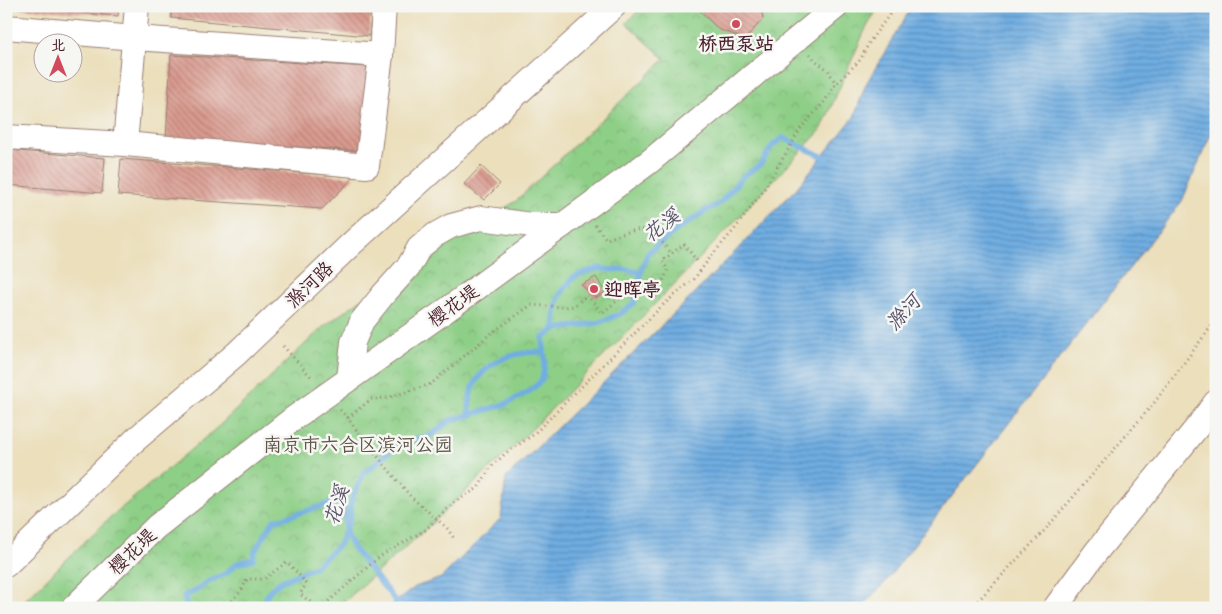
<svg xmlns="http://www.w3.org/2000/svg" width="1222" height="614" font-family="'Architects Daughter','LXGW WenKai TC',sans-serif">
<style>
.park{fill:url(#park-crowns);stroke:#6c7759}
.water{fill:url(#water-rules);stroke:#5c6686}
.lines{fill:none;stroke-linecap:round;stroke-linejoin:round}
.stream{stroke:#6fade1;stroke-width:5.5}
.building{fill:url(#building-back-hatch)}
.minor-casing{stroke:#9a7f74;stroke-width:26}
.path{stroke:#9a7f74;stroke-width:3;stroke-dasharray:1 4;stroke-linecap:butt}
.minor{stroke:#fff;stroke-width:24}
.poi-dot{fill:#d1495b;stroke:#f6f6f2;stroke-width:2}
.labels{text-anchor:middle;stroke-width:5;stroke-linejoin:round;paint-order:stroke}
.poi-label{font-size:19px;font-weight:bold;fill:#4a1f2b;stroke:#f6f6f2}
.street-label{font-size:19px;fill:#4a1f2b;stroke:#f6f6f2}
.park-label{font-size:19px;fill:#5e5447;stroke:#f6f6f2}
.water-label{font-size:20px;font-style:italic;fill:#57516b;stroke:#f6f6f2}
</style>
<defs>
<pattern id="park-crowns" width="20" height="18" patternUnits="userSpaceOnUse" patternTransform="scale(1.25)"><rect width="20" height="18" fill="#8ecf87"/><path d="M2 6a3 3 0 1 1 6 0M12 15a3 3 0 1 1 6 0" fill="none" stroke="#7cb175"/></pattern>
<pattern id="water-rules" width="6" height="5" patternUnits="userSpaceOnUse" patternTransform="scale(1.25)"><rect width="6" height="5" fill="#6fade1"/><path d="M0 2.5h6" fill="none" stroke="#5d8cb7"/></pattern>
<pattern id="building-back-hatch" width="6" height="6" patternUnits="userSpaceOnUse" patternTransform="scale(1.25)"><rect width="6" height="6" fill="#da9b90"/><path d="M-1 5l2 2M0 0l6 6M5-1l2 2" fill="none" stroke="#b37e76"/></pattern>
</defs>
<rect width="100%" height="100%" fill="#f6f6f2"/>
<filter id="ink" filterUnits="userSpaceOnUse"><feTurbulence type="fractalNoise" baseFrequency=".02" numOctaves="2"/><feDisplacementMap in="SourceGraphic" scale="10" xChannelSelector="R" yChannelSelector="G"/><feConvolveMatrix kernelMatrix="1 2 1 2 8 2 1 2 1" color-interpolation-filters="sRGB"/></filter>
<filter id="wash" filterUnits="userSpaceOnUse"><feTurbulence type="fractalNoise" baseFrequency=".0096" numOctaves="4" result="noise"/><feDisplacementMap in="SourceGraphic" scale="20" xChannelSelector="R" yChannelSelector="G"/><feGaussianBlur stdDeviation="1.12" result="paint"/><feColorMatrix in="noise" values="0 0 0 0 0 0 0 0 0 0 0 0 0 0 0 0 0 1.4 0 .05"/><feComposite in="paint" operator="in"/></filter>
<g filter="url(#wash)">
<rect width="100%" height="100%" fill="#ebdfbc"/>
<!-- park -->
<polygon class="park" points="643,6 879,6 865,30 821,130 697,261 528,433 425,530 337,608 17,608 106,521 219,426 323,327 416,260 515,202 665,59 626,23"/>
<!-- water -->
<polygon class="water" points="912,6 1216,6 1216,122 1182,201 882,586 860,608 388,608 415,587 441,578 501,518 506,478 694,294 795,190 854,117 866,84"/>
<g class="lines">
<!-- stream -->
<g class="stream">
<polyline points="555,329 555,312 559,296 573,278 580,274 599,268 610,270 621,269 641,272"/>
<path d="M469,416c0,-8 0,-16 2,-23 9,-30 40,-41 68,-41"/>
<polyline points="187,608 184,596 197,590 209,581 225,574 236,564 253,559 255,551 274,520 284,518 337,501 344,502 346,533 353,548 401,608"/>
<polyline points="261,608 270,590 280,582 314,567 339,545 350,519 352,498 364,473 372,467 393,448 418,438 429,437 449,421 506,404 530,391 542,380 545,362 543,338 555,329 598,323 620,314 634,303 641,272 648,253 674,232 705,211 720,203 743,176 760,165 773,145 783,138 828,159"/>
</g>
</g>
<g id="blocks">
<!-- building -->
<g class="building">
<polygon points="17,6 119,6 118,16 17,8"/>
<polygon points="172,6 372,6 369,36 171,18"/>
<polygon points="695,6 761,6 763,19 745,39 718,29"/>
<polygon points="171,55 369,67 364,151 166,139"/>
<polygon points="6,150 105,158 102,193 6,185"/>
<polygon points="121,159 354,177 322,209 118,195"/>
<polygon points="481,166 500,184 484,200 464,184"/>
<polygon points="596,277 605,292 596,298 581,285"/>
</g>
</g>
</g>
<g filter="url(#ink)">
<use href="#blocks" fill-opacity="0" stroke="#9a7f74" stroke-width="1"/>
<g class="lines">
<defs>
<g id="minor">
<polyline points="6,27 135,38 381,55"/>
<polyline points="6,137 125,144 367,166 381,55 384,6"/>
<polyline points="125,144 137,6"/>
<polyline points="349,379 353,342 362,321 382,296 409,266 419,248 435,235 451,226 481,218 531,225 563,225"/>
<polyline points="6,565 135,440 236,354 349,246 614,6"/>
<polyline points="73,608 156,527 294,418 441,314 649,162 837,6"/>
<polyline points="1055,608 1096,552 1199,425 1216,402"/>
</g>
</defs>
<!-- minor casing -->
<use href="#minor" class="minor-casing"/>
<!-- path -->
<g class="path">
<polyline points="810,54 815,60 828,70 836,84"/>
<path d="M595,225l11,14c12,-3 30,-13 42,-8 8,3 18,16 23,22"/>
<polyline points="283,346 313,379"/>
<polyline points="340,410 348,418 356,430 411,497 447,528 455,540"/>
<polyline points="348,418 371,399 387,398 431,384 489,335 531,305 564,307 574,306 587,295 602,313 629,291 651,287 662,283 668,270 662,261 684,244 697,261"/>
<polyline points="202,608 206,606 207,608"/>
<polyline points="225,608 241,591 247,579 264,579 287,562 301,577 306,584 300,594 318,608"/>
<polyline points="321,608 379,557 425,530 453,503 478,488 491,467 506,453 533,435 664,304 694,279 712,255 734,230 763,191 801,128 824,102 836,84 860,60 870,41 889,15 893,6"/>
<polyline points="971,608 1044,531 1154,403 1216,320"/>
</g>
<!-- minor -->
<use href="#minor" class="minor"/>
</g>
</g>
<!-- markers -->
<g class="poi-dot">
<circle cx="736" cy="24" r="5"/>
<circle cx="594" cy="289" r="5"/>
</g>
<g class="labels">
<!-- poi labels -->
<g class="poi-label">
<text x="736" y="50">桥西泵站</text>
<text x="604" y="296" text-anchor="start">迎晖亭</text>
</g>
<!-- street labels -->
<g class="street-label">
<text transform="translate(309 284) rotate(-44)" y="7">滁河路</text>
<text transform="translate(453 305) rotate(-36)" y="7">樱花堤</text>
<text transform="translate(132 551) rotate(-44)" y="7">樱花堤</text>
</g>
<!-- park labels -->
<g class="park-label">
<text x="358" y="451">南京市六合区滨河公园</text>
</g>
<!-- water labels -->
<g class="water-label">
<text transform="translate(661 225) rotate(-37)" y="7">花溪</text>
<text transform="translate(903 312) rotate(-48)" y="7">滁河</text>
<text transform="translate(336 505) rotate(-72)" y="7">花溪</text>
</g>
</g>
<!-- margin -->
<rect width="1222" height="614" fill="none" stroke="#f6f6f2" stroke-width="25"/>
<!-- north arrow -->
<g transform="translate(58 58)"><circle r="24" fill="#f6f6f2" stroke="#b1a0a2"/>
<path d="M0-4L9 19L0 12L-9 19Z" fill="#d1495b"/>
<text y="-8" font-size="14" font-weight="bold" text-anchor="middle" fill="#4a1f2b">北</text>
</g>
</svg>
